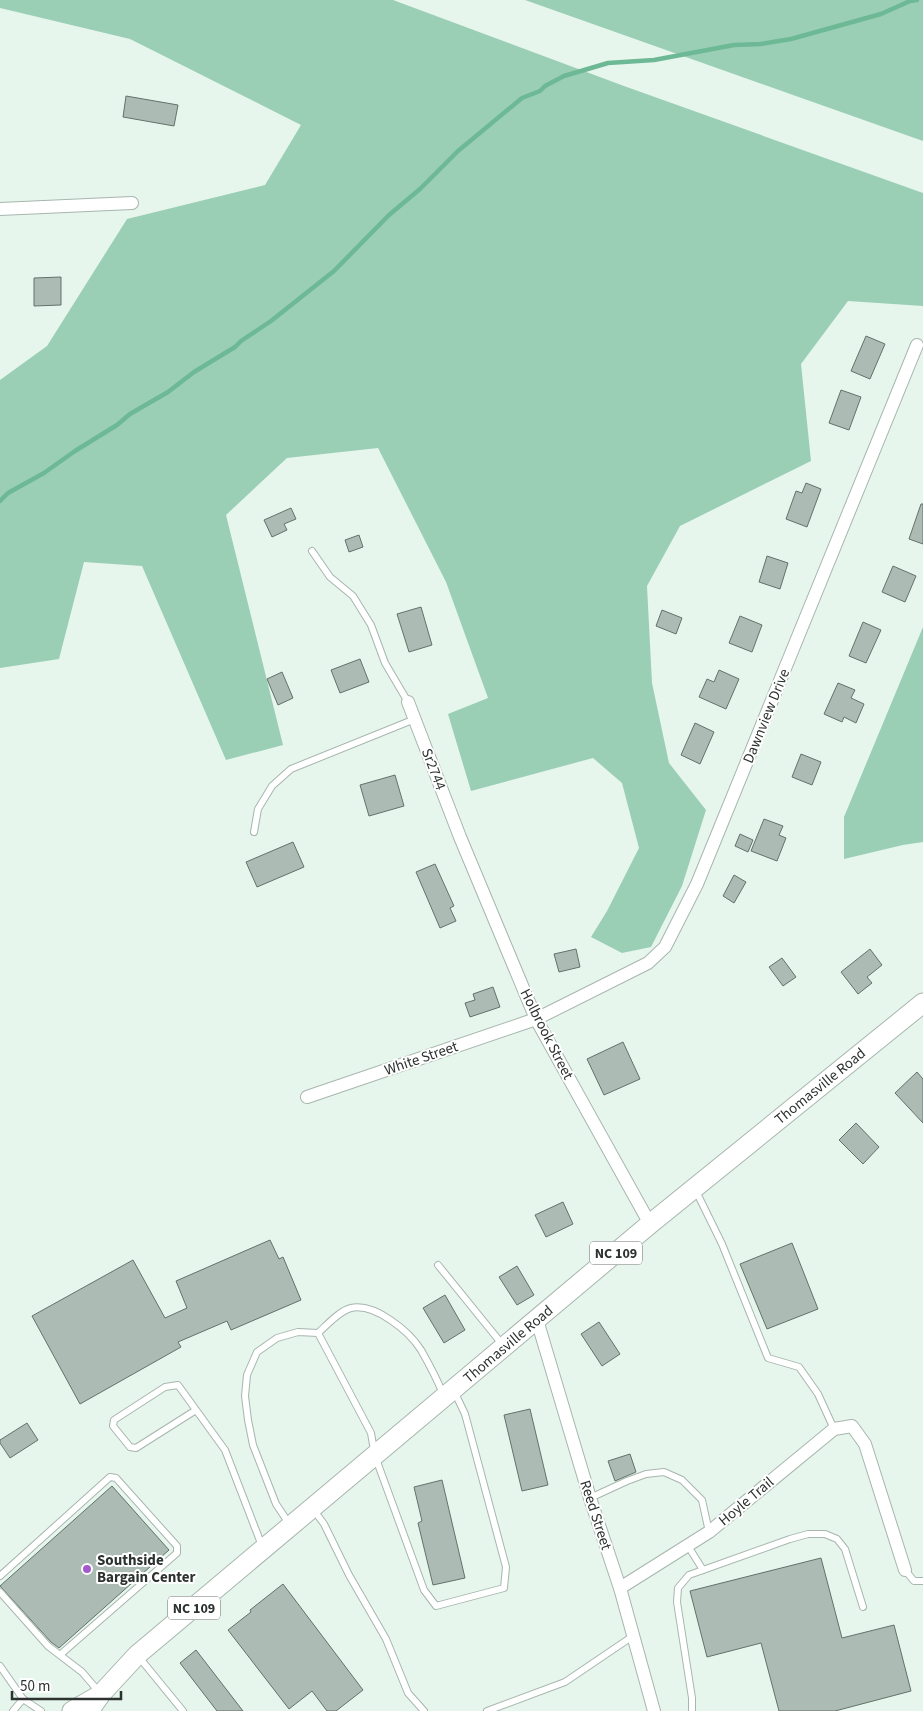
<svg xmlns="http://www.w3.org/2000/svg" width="923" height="1711" font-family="'Source Sans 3',sans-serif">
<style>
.green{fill:#9bcfb5}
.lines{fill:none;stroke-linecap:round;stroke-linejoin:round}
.stream{stroke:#6db995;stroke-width:4.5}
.building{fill:#acbbb3;stroke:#63726a}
.service-casing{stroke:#a7b6ae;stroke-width:8}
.minor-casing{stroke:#a7b6ae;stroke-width:14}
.primary-casing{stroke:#a7b6ae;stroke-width:21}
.service{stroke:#fff;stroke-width:6}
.minor{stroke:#fff;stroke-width:12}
.primary{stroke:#fff;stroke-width:19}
.poi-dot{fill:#a459cc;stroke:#fff;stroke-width:2}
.labels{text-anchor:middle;stroke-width:4;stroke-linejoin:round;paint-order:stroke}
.shield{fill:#fff;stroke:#6b706d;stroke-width:1}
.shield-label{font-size:14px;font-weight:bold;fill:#2c322f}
.street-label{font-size:15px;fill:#2c322f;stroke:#fff}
.poi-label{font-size:15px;font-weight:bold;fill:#2c322f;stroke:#fff;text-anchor:start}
</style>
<rect width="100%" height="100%" fill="#e6f6ed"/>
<!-- green -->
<g class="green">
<polygon points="0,0 393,0 624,86 923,193 923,306 848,301 801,364 811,461 680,526 647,586 652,683 669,763 706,810 682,886 651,947 622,953 591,937 607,911 639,848 622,783 593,758 471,791 448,714 488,698 446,582 378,448 287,458 226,515 283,745 226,760 142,566 84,562 59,659 0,668 0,380 47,346 127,219 265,185 301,125 130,39 0,8"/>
<polygon points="525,0 923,0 923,141"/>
<polygon points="923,627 923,842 903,845 844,859 844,817"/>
</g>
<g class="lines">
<!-- stream -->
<polyline class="stream" points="0,501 8,493 44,473 75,451 117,425 130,414 168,392 194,372 235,347 241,341 271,321 334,271 389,215 420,189 458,151 522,98 540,91 545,86 564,76 608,63 654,60 734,45 761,44 791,39 881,14 910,1 917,0"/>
</g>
<!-- building -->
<g class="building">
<polygon points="126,96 178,105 174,126 123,117"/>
<polygon points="61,277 61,305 34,306 34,278"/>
<polygon points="866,336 885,344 870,379 851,371"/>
<polygon points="841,390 861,397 849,430 829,423"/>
<polygon points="806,483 821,489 807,527 786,519 796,491 802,493"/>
<polygon points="921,504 923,504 923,544 909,539"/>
<polygon points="291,508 296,519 284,524 287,530 272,537 264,520"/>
<polygon points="359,535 363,547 349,552 345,540"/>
<polygon points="767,556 788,563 780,589 759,582"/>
<polygon points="893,566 916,576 905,602 882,592"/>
<polygon points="421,607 432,645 409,652 397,614"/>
<polygon points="662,610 682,618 676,634 656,626"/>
<polygon points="740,616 762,625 752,652 729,643"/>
<polygon points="863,622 881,630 866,663 849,656"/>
<polygon points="360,659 369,682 340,693 331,670"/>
<polygon points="719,670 739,679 726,709 699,697 707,679 714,682"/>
<polygon points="282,672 293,698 278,705 267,679"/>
<polygon points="838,683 855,690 851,698 864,704 856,723 844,717 842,722 824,714"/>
<polygon points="695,723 714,732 700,764 681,755"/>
<polygon points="801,754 821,762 812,785 792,777"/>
<polygon points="395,775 404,806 369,816 360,785"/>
<polygon points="764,819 783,826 779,835 786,838 777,861 751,851"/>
<polygon points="740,834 753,840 748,852 735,846"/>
<polygon points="293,842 304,867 257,887 246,862"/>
<polygon points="435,864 454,906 450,908 456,921 440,928 416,872"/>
<polygon points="734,875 746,882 734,903 723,896"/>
<polygon points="576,949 580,967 559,972 554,954"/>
<polygon points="870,949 882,965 867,977 872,983 858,994 841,972"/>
<polygon points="782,958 796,977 783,986 769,967"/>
<polygon points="493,987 500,1007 470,1017 465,1003 475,1000 473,994"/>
<polygon points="623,1042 640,1079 604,1095 587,1059"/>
<polygon points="917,1072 923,1079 923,1123 895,1093"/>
<polygon points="856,1123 879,1147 863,1164 839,1140"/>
<polygon points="563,1202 573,1224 546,1237 535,1215"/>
<polygon points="270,1240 279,1259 283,1257 301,1300 231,1330 227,1321 178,1342 181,1347 80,1404 32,1316 133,1260 165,1318 187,1308 176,1281"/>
<polygon points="792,1243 818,1309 767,1329 740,1264"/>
<polygon points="517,1266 534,1295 517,1305 499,1277"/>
<polygon points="445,1295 465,1330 444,1343 423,1308"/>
<polygon points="599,1322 620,1354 602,1366 581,1334"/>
<polygon points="530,1409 548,1485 522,1491 504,1415"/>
<polygon points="27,1423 38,1440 10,1458 0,1443 0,1440"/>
<polygon points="630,1454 636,1472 615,1481 608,1461"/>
<polygon points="442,1480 465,1578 433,1585 418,1523 422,1521 414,1487"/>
<polygon points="112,1486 169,1550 59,1648 51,1642 0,1586"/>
<polygon points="821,1558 842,1638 894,1625 911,1691 835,1711 779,1711 761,1643 707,1657 690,1591"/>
<polygon points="283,1584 363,1690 336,1711 327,1711 312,1691 289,1709 228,1630 251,1612 250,1610"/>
<polygon points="196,1650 243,1711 217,1711 180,1663"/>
</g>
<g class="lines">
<defs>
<g id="service">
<polyline points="312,551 330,577 353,596 371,625 385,663 408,702"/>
<polyline points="254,832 258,809 272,786 291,769 415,719"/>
<polyline points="695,1189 722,1244 768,1358 799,1367 818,1394 834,1429"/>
<polyline points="438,1265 502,1344"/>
<path d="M318,1333c9,-8 21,-22 33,-25 24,-5 58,23 70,42 8,14 16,29 22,44"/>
<polyline points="196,1410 136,1448 130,1447 113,1426 114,1420 165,1387 178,1385 225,1450 262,1546"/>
<polyline points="590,1498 627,1481 646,1474 664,1472 682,1480 702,1500 709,1532"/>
<polyline points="313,1509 324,1524 349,1575 386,1639 408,1693 424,1711"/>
<polyline points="290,1525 276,1504 253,1445 248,1420 245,1396 247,1375 257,1352 277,1338 298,1332 318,1333 371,1433 375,1456 424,1590 436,1606 504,1588 506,1567 465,1414 454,1391"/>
<polyline points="688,1546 703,1570"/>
<polyline points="905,1570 914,1581 923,1581"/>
<polyline points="0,1576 110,1477 116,1478 177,1546 177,1553 61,1654"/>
<polyline points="0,1592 48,1646 82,1672 100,1693"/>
<polyline points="138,1656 183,1711"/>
<polyline points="0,1666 23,1699"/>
<polyline points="13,1711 23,1699 41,1711"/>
<polyline points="487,1711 565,1682 633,1636"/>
<polyline points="692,1711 692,1698 677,1602 678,1588 689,1575 790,1539 808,1534 825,1534 837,1539 845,1549 863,1607"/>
</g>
<g id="minor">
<polyline points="0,209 132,203"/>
<polyline points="408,702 460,837 536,1019 650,1224"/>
<polyline points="307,1097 536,1019 648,963 665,947 697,884 917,345"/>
<polyline points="537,1320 590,1498 620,1588 654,1711"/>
<polyline points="620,1588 709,1532 834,1429 852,1426 865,1444 905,1570"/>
</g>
<g id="primary">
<polyline points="72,1711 98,1696"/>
<polyline points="89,1711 101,1694 137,1655 650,1224 923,1003"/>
</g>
</defs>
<!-- service casing -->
<use href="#service" class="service-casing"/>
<!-- minor casing -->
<use href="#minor" class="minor-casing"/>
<!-- primary casing -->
<use href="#primary" class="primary-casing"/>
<!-- service -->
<use href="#service" class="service"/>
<!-- minor -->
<use href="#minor" class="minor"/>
<!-- primary -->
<use href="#primary" class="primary"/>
</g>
<!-- markers -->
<circle class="poi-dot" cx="87" cy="1569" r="5"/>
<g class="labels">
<!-- shield labels -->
<g class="shield">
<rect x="590" y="1241.5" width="52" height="23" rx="4"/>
<rect x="168" y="1596.5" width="52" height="23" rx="4"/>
</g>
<g class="shield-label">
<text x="616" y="1258">NC 109</text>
<text x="194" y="1613">NC 109</text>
</g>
<!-- street labels -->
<g class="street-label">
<text transform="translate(766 716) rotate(-68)" y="5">Dawnview Drive</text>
<text transform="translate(434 769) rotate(69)" y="5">Sr2744</text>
<text transform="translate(547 1034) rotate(63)" y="5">Holbrook Street</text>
<text transform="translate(421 1058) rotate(-19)" y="5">White Street</text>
<text transform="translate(820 1086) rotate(-39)" y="5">Thomasville Road</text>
<text transform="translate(508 1344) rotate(-40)" y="5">Thomasville Road</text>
<text transform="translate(746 1501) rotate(-40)" y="5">Hoyle Trail</text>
<text transform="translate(596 1515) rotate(72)" y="5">Reed Street</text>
</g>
<!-- poi labels -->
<g class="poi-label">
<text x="97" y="1565">Southside<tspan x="97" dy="17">Bargain Center</tspan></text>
</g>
</g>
<!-- scale -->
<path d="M12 1691v8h109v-8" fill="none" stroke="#2c322f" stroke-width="2.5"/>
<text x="20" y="1691" font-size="15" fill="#2c322f" stroke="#ffffff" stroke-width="4" paint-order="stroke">50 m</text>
</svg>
